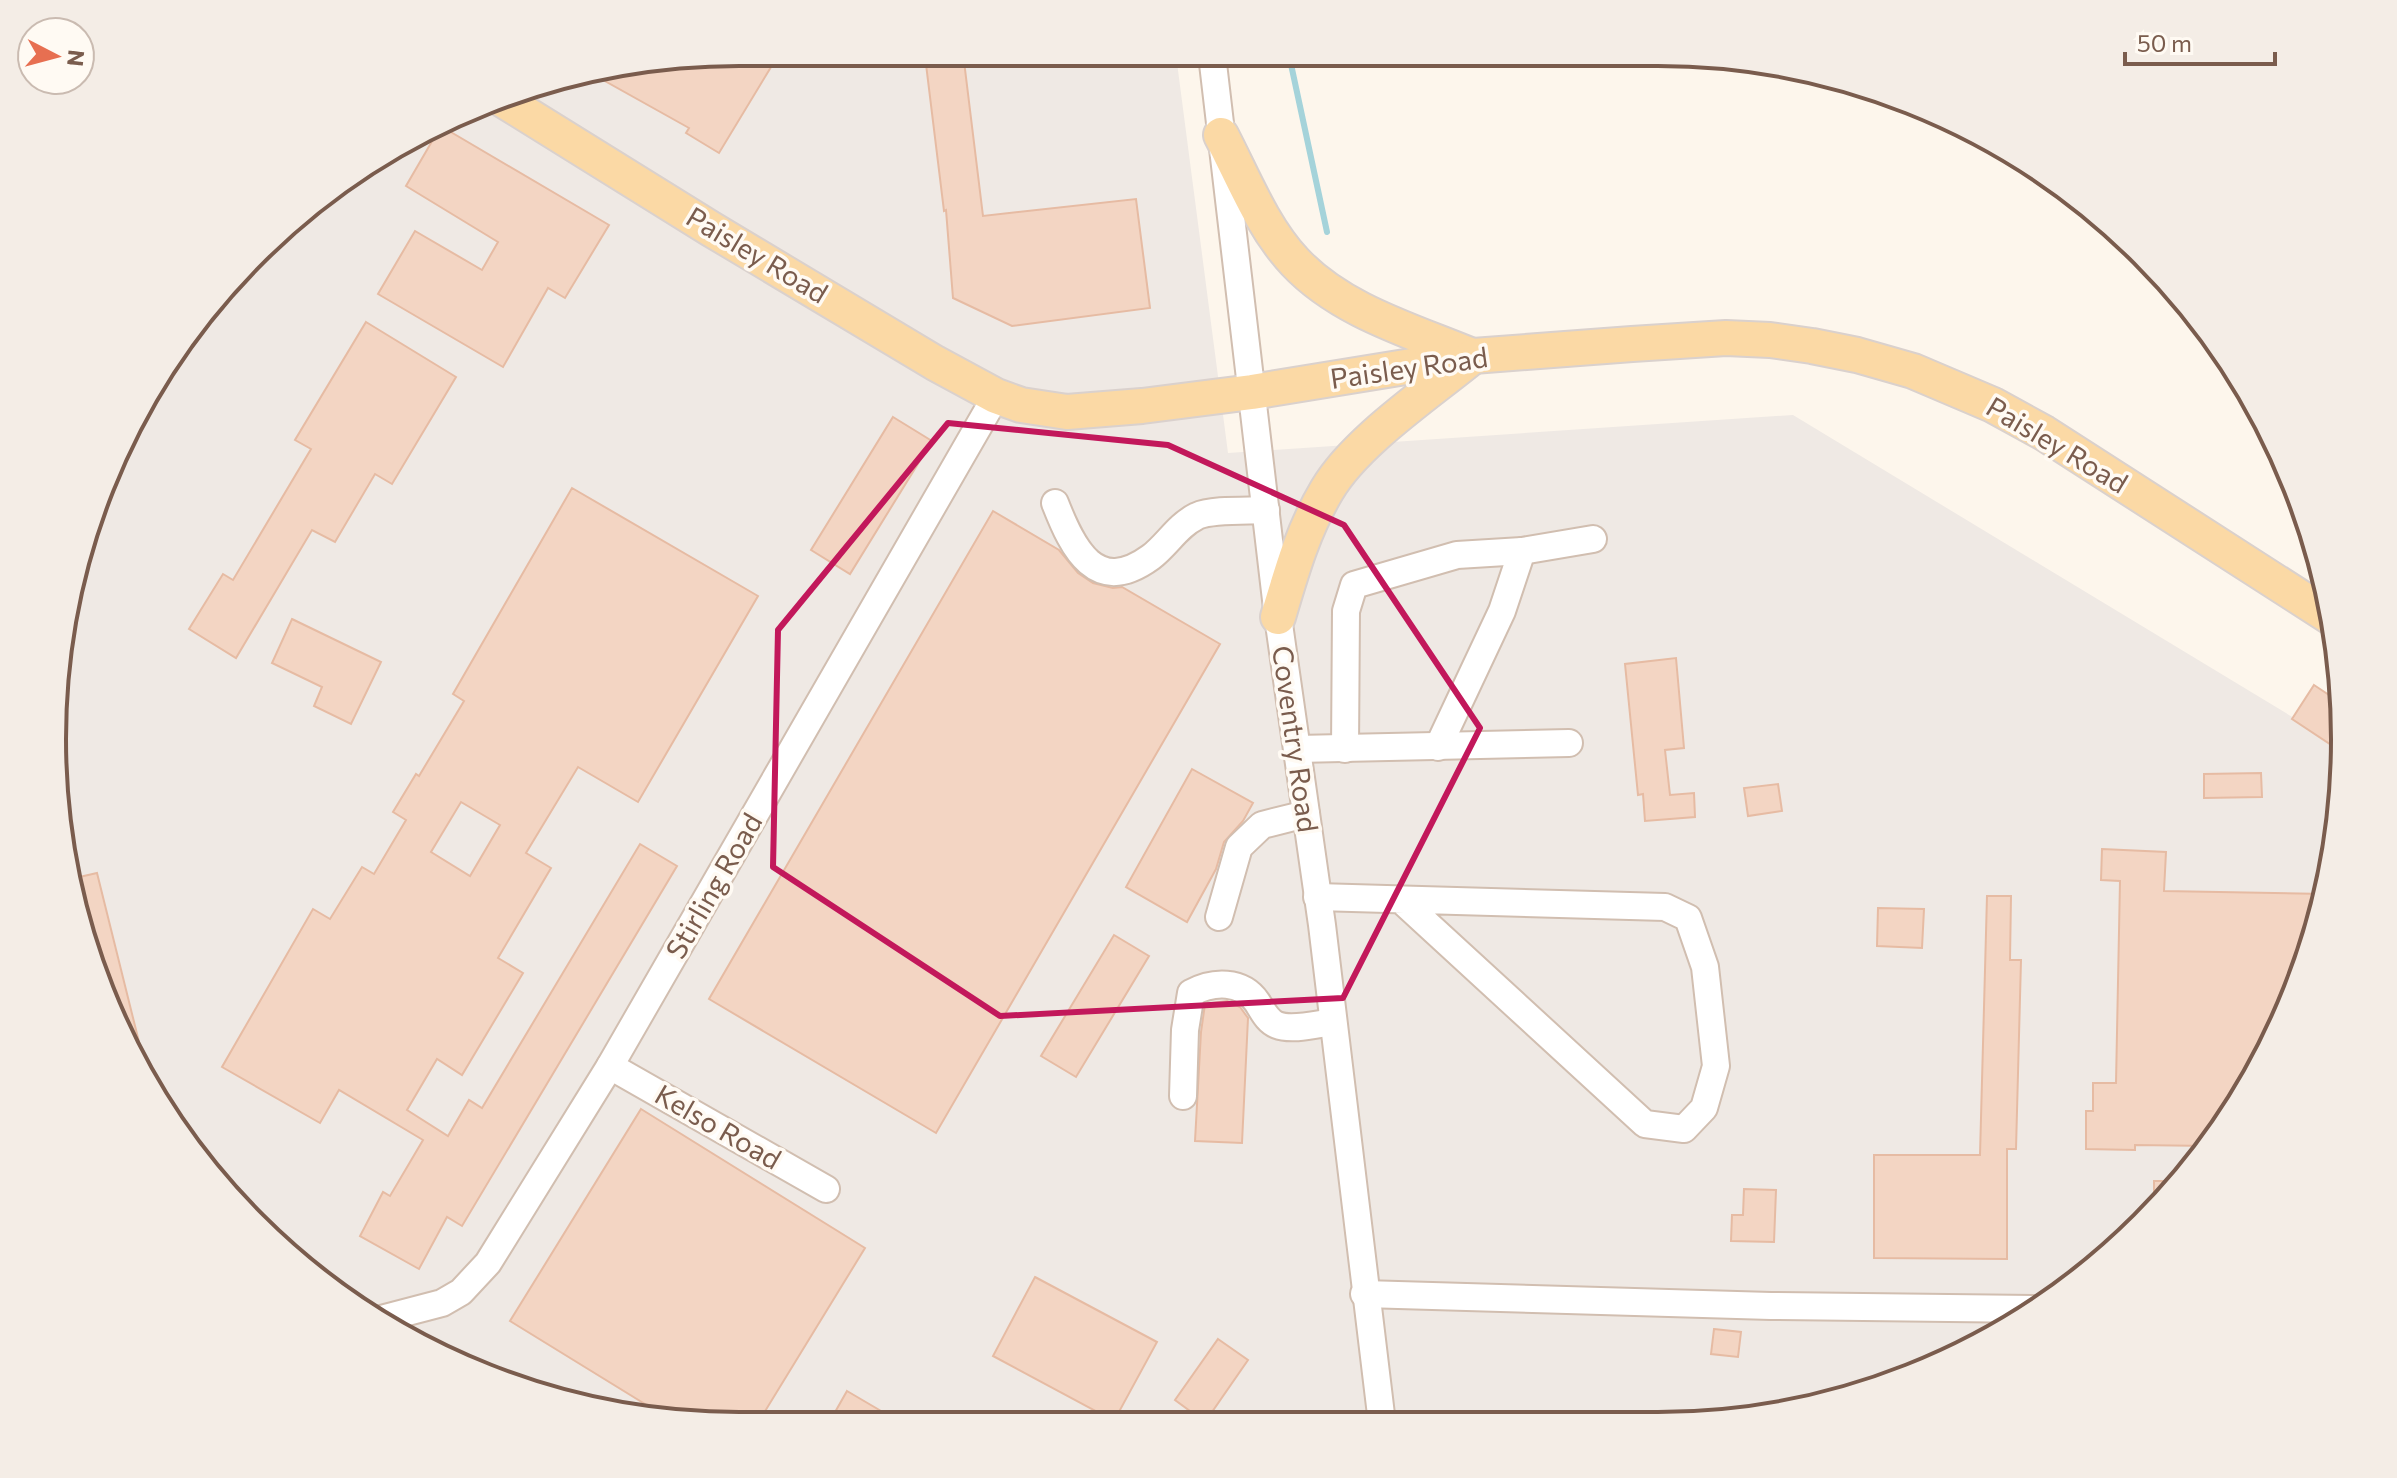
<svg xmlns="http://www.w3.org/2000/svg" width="2397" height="1478" font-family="Commissioner,sans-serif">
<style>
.industrial{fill:#efe9e4}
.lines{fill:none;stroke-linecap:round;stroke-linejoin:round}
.stream{stroke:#a5d3da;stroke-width:6}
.building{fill:#f3d5c3;stroke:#e6bba3;stroke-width:2;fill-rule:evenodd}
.minor-casing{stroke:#d1beb0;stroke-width:30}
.major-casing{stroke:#dad1cd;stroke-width:38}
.minor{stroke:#fff;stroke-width:26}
.major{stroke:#fbd9a5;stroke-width:34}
.marked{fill:none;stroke:#c2185b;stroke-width:6;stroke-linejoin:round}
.labels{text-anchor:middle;stroke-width:7;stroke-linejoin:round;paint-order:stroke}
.street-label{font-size:28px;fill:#7a5c4d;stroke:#fffaf3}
.rim{fill:none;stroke:#7a5c4d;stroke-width:4}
</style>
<rect width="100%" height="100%" fill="#fdf6ec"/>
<!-- industrial -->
<polygon class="industrial" points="739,52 1176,55 1228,453 1793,415 2342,747 2344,783 2322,916 2274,1042 2203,1157 2111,1255 2001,1334 1836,1402 1703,1424 650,1420 477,1374 321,1284 168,1121 88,959 52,739 88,519 194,321 321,194 519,88"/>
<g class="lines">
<!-- stream -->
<polyline class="stream" points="1289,55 1327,232"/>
</g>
<!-- building -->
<g class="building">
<polygon points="739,52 747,52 771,67 719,153 686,133 689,128 596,76"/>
<polygon points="943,53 963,53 983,216 1136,199 1150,308 1012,326 953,298 946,210 944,211 925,56"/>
<polygon points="444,128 609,225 565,298 548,288 503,367 378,294 415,231 482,270 498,242 406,186 438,131"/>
<polygon points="366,322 456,377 392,484 375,474 335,542 312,530 236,658 189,629 223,574 233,580 311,449 295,440"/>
<polygon points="893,417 932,441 850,574 811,550"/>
<path d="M572,488l186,108 -120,206 -60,-35 -52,86 25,15 -53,90 25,15 -61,102 -25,-16 -30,51 41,26 21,-36 13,8 158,-264 37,22 -215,360 -15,-9 -28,52 -59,-33 23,-44 7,4 33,-56 -84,-50 -19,33 -98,-56 91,-158 17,10 32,-52 12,7 32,-54 -13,-8 23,-38 3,2 45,-75 -11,-7zM461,802l39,23 -30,51 -39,-24z"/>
<polygon points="993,511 1059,550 1078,573 1093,583 1113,588 1122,587 1220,644 936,1133 709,999"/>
<polygon points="292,619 381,662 351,724 314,706 322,687 272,663"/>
<polygon points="1676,658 1684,748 1665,750 1670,795 1694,793 1695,817 1645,821 1643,794 1638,795 1625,664"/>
<polygon points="2314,685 2341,703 2342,752 2292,719"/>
<polygon points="1192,769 1253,803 1243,821 1224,842 1216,869 1187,922 1126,887"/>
<polygon points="2261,773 2262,797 2204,798 2204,774"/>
<polygon points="1778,784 1782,811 1748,816 1744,788"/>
<polygon points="2102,849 2166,852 2164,891 2325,894 2322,916 2274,1042 2210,1146 2135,1145 2135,1150 2086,1149 2086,1111 2093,1111 2093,1083 2116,1083 2120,881 2101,880"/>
<polygon points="97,873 141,1050 134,1052 88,959 75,878"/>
<polygon points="1987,896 2011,896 2010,960 2021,960 2016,1149 2007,1149 2007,1259 1874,1258 1874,1155 1980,1155"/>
<polygon points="1878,908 1924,909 1922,948 1877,946"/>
<polygon points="1114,935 1149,956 1076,1077 1041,1056"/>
<polygon points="1227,1001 1240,1007 1248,1018 1242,1143 1195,1141 1201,1032 1205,1004"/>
<polygon points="641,1109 865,1248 759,1421 671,1420 510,1321"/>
<polygon points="2154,1181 2181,1181 2154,1209"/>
<polygon points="1744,1189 1776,1190 1774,1242 1731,1241 1732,1215 1743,1215"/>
<polygon points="1035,1277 1157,1342 1114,1421 993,1356"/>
<polygon points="1714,1329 1741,1332 1738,1357 1711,1354"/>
<polygon points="1218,1339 1248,1360 1205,1422 1175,1400"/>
<polygon points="847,1391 898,1421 830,1421"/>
</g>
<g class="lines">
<defs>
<g id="minor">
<polyline points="1212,55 1278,617 1322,925 1382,1423"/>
<path d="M1055,503c18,46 41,94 96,54 17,-13 26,-31 46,-41 15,-7 51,-5 69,-6"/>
<polyline points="1438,747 1502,611 1522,551 1593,539"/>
<polyline points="1297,749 1569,743"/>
<polyline points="1345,749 1346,611 1354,585 1457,555 1522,551"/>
<polyline points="1317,897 1665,907 1688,918 1705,967 1716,1066 1704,1108 1684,1129 1645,1124 1400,899"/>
<polyline points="1219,917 1239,847 1262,825 1306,814"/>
<polyline points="610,1066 826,1189"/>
<path d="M1183,1096l2,-66 6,-37c22,-12 51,-13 66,9 6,9 10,19 20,23 15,6 40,-1 56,-3"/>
<polyline points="1364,1294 1771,1306 2037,1309"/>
<polyline points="381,1319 442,1303 461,1292 488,1263 610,1066 996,396"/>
</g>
<g id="major">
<polyline points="500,98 711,229 935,363 996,396 1021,405 1067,412 1142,406 1252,392 1473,356 1632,344 1726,338 1770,340 1812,346 1857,355 1913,371 1993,405 2044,433 2332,618"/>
<path d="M1221,135c22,42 41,92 74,127 46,49 117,69 177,94"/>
<path d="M1278,617c13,-44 25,-87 49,-127 28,-48 101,-97 145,-133"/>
</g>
</defs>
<!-- minor casing -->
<use href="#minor" class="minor-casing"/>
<!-- major casing -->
<use href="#major" class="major-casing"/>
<!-- minor -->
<use href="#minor" class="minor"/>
<!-- major -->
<use href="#major" class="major"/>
</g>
<!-- marked area -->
<path class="marked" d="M948,423l220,22 176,80 136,203 -137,270 -343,18 -227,-149 5,-237z"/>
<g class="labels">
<!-- street labels -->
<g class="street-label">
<text transform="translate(757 255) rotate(31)" y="10">Paisley Road</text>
<text transform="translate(1409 368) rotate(-8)" y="10">Paisley Road</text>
<text transform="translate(2057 445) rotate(31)" y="10">Paisley Road</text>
<text transform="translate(1295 739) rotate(82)" y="10">Coventry Road</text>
<text transform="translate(714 886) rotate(-60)" y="10">Stirling Road</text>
<text transform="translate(718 1127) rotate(30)" y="10">Kelso Road</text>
</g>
</g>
<!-- crop -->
<path d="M0 0H2397V1478H0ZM739 66H1658A673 673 0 0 1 2331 739V739A673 673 0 0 1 1658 1412H739A673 673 0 0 1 66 739V739A673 673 0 0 1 739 66Z" fill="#f4ede6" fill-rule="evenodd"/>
<path class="rim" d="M739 66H1658A673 673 0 0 1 2331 739V739A673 673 0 0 1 1658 1412H739A673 673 0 0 1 66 739V739A673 673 0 0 1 739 66Z"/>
<!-- north arrow -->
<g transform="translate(56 56) rotate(96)"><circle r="38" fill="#fffaf3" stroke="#cabbb1" stroke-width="2"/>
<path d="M0-6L14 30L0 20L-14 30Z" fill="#e76f51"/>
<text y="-12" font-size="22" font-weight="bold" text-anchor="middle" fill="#7a5c4d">N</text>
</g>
<!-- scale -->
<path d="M2125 52v12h150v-12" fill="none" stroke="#7a5c4d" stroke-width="4"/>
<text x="2137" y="52" font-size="24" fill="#7a5c4d" stroke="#fffaf3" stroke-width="6" paint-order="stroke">50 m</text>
</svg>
